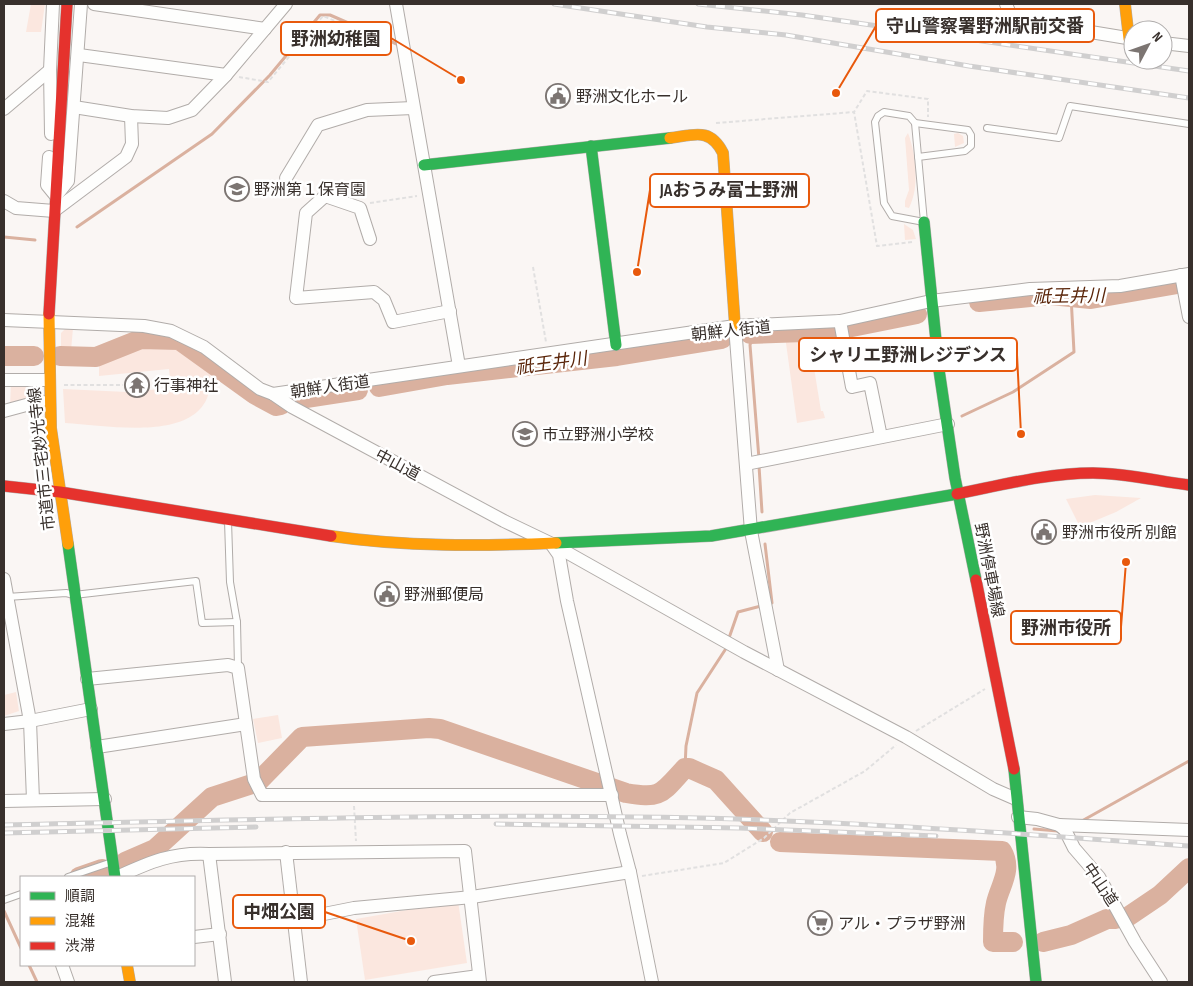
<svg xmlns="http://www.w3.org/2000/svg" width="1193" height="986" font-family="'Sofia Sans Condensed','Noto Sans JP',sans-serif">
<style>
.green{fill:#fbe7df}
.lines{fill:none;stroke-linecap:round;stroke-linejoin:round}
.stream{stroke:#dab19f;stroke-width:3}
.river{stroke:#dab19f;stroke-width:20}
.lane-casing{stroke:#b1aca9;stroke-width:8}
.street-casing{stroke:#b1aca9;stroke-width:14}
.fast-casing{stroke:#b1aca9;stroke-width:12}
.slow-casing{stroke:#b1aca9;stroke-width:12}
.jam-casing{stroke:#b1aca9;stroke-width:12}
.path{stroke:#e1e0e0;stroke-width:2;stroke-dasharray:4 2.5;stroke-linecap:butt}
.lane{stroke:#fefefd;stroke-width:6}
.street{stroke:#fefefd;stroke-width:12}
.fast{stroke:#30b455;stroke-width:11}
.slow{stroke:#ff9f0a;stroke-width:11}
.jam{stroke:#e5322d;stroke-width:11}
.rail-casing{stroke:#d0cfcf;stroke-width:5}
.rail{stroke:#fff;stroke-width:3;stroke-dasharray:9;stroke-linecap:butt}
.labels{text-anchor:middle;stroke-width:5;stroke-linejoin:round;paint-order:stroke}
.poi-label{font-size:16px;fill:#38302c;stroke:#fff;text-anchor:start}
.street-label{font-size:16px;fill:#38302c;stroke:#fff}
.water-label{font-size:18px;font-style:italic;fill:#5a2509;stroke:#fff}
.leader{fill:none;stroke:#e8590c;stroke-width:2}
.callout-dot{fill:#e8590c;stroke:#fff;stroke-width:2}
.callout{fill:#fff;stroke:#e8590c;stroke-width:2}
.callout-label{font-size:18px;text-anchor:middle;font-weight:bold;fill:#38302c}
</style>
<rect width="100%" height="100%" fill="#faf6f4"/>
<!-- green -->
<g class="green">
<polygon points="31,4 45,4 41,32 26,32"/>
<path d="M908,133c8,21 12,54 1,75l-4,-1v-6l4,-11 -4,-52z"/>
<polygon points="958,133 963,136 964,143 955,147 954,134"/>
<polygon points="904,224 913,230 916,239 905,240"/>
<polygon points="66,328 73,328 71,351 61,352 61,333"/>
<polygon points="785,336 809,337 821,411 823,411 825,418 797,423"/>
<path d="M143,340l36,5 30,18c16,85 -93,63 -144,60l-2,-34 64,3 44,-4 -2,-19 -70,7v-17z"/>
<polygon points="11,383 36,384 36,400 10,407"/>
<polygon points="1095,495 1141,498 1116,512 1080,527 1066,499"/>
<polygon points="16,692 19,711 4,716 4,695"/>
<polygon points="278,715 282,738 258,743 253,719"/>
<polygon points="458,901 467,963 365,980 356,919"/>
</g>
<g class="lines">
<!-- stream -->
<g class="stream">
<polyline points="77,227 212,134 270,75 320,15 330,15 399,45"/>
<polyline points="4,237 35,240"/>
<polyline points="754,333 750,345 759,459"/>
<polyline points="962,416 1013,392 1074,352 1071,296"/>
<polyline points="759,466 762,512"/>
<polyline points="765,544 772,603 770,604"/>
<polyline points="729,638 738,612 761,606"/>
<polyline points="685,768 686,746 697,693 725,650"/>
<polyline points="1080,822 1189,761"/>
<polyline points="1034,829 1058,831"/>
<polyline points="1002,851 1005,848"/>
<polyline points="4,911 21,948"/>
<polyline points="29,965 37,982"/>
</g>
<!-- river -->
<g class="river">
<polyline points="979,302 1050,295 1091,299 1189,282"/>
<polyline points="750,334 832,331 917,314"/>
<polyline points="4,356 34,356"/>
<polyline points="60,356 96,357 141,339 179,340 254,394 276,406 281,405"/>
<polyline points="379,387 447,375 617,356 722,339"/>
<polyline points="293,400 358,390"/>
<path d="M780,842l222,9c11,19 -2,34 -6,52 -3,13 -3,26 -3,39h20"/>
<path d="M125,862l30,-13 57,-52 46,-15 44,-45 127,-9 11,1 186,64c36,6 35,1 59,-25h4l27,12 47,52"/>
<polyline points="79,877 102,869"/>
<polyline points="1126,918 1160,895 1189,868"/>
<polyline points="1043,942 1071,935 1107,919 1116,919"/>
</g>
<defs>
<g id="lane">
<polygon points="884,112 909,116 915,123 924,222 892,216 884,203 875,122 878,116"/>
<polyline points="915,123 968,130 971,135 971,146 965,151 918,157"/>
<polyline points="987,128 1059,138 1070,106 1189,124"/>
<polyline points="228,521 230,582 237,622 238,668"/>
<polyline points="7,597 66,593 74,595 196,581 202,623 237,622"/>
<polyline points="68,877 112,862"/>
<polyline points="4,900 21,894"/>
</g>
<g id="street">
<polyline points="94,4 265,29"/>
<polyline points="396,4 459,366"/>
<polyline points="1006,4 1012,19 1133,39"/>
<polyline points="1163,43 1189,46"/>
<polyline points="79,55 226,75"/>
<polyline points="74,107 131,116 168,118 192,110 226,75 286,4"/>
<polyline points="4,109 50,70"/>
<polyline points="51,134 50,70 53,4"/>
<polyline points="49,157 47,185 56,196 68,181 81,4"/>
<polyline points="286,178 318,125 367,110 413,108"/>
<polyline points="4,201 16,208 54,211 126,157 132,144 131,116"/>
<polyline points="370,239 360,208 325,196 306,213 296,298 374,292 384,300 393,322 450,311"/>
<polyline points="1181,275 1189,317"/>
<polyline points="4,320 144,326 171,331 204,347 260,389 273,394 292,407 504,521 552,544 744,652 906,737 993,789 1016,799"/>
<polyline points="840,321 852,387 870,383 881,437"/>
<polyline points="735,326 751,531 778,670"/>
<polyline points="4,380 49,380"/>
<polyline points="273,394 735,326 840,321 931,301 1030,289 1120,286 1189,274"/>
<polyline points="4,411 41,401"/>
<polyline points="746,464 948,424"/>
<polyline points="552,545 559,555 567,601 620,834 630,872 652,982"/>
<polyline points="4,579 30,721 33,800"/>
<polyline points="87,679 228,665 238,668 254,779 262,795 612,795"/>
<polyline points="4,724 30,721 91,709"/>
<polyline points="97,747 246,724"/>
<polyline points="4,801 105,799"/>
<polyline points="1018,817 1037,819 1059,825 1065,830 1074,848 1099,877 1135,942 1161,982"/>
<polyline points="1059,825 1189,830"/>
<polyline points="286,852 301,982"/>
<polyline points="209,854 225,982"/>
<path d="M117,877c33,-15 55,-25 92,-23l256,-3 15,131"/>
<polyline points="294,920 354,908 472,897 630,872"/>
<polyline points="194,937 220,934"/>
<polyline points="62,965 68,982"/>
<polyline points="434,982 479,976"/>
</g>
<g id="fast">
<polyline points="591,146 616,345"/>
<polyline points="424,165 670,138"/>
<polyline points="924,222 939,370 955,478 976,580"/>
<polyline points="556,543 711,536 957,494"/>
<polyline points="68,544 115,877"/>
<polyline points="1014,769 1036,982"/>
</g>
<g id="slow">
<polyline points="1125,4 1129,39"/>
<path d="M670,138c24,-3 40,-11 53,15l12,173"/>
<polyline points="49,314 51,428 68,544"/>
<path d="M331,536c74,11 151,10 225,7"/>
<polyline points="127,965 130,982"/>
</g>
<g id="jam">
<polyline points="49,314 67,4"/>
<polyline points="4,486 60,492 331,536"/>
<path d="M957,494c45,-9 90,-21 136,-21 32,0 64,8 96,12"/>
<polyline points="976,580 1014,769"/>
</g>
</defs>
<!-- lane casing -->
<use href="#lane" class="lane-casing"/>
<!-- street casing -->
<use href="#street" class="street-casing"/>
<!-- fast casing -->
<use href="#fast" class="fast-casing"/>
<!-- slow casing -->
<use href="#slow" class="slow-casing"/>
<!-- jam casing -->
<use href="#jam" class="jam-casing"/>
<!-- path -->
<g class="path">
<polyline points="239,77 268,82 323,16 392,44"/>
<polyline points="716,123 854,112"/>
<polyline points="370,203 417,196"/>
<polyline points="912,242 877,246 854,112 867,91 928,99 928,117"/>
<polyline points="533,267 546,342"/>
<polyline points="64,385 123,385"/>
<polyline points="916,731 985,689"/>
<polyline points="354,806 356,841"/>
<polyline points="642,876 724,863 764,838 790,813 865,771 896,745"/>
</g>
<!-- lane -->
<use href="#lane" class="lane"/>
<!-- street -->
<use href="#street" class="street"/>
<!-- fast -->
<use href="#fast" class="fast"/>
<!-- slow -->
<use href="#slow" class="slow"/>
<!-- jam -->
<use href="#jam" class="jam"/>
<defs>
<g id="rail">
<polyline points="554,4 707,27 786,35 969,66 1189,98"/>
<polyline points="698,4 802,15 1189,71"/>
<polyline points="496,824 739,828 936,836"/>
<path d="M4,825c244,-5 489,-13 733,-6 151,5 302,16 452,27"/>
<polyline points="4,833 256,827"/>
</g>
</defs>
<!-- rail casing -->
<use href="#rail" class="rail-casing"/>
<!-- rail -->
<use href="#rail" class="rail"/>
</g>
<!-- icons -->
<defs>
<symbol id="civic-ring" viewBox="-11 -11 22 22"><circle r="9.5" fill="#fff" stroke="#7c7572" stroke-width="1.5"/><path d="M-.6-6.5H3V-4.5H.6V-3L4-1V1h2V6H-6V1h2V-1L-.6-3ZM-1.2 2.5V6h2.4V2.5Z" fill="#7c7572"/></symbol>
<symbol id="school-ring" viewBox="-11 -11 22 22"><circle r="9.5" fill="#fff" stroke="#7c7572" stroke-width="1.5"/><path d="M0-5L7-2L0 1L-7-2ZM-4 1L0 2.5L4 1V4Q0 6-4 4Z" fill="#7c7572"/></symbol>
<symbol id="temple-ring" viewBox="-11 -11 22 22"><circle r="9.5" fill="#fff" stroke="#7c7572" stroke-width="1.5"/><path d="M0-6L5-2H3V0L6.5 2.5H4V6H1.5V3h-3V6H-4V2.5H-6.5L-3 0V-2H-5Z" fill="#7c7572"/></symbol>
<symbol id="supermarket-ring" viewBox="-11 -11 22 22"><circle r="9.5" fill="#fff" stroke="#7c7572" stroke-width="1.5"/><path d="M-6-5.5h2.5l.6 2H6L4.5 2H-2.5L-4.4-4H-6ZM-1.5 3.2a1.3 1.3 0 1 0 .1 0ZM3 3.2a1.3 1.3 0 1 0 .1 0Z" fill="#7c7572"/></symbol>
</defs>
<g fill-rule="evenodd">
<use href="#civic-ring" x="544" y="82" width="28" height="28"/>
<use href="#school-ring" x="223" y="175" width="28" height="28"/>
<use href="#temple-ring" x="123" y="371" width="28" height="28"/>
<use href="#school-ring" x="511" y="420" width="28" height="28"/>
<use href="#civic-ring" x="1030" y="518" width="28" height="28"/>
<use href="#civic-ring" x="373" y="580" width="28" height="28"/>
<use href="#supermarket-ring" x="806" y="909" width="28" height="28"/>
</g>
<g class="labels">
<!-- poi labels -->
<g class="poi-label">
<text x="576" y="102">野洲文化ホール</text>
<text x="254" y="195">野洲第１保育園</text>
<text x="154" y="391">行事神社</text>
<text x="542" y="440">市立野洲小学校</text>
<text x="1062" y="538">野洲市役所 別館</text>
<text x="404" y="600">野洲郵便局</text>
<text x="838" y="929">アル・プラザ野洲</text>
</g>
<!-- street labels -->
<g class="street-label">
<text transform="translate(731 330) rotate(-6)" y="6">朝鮮人街道</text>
<text transform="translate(330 386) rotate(-8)" y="6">朝鮮人街道</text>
<text transform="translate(41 459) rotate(-96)" y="6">市道市三宅妙光寺線</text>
<text transform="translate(398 464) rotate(28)" y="6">中山道</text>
<text transform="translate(990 570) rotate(79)" y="6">野洲停車場線</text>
<text transform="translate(1101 884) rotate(56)" y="6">中山道</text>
</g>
<!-- water labels -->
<g class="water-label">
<text transform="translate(1069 296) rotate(-1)" y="6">祇王井川</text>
<text transform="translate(551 363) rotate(-8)" y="6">祇王井川</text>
</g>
</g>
<!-- callouts -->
<path class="leader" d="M836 93L876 26M461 80L391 38M637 272L650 190M1021 434L1017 355M1126 562L1121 627M411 941L325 912"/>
<g class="callout-dot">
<circle cx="836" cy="93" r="5"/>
<circle cx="461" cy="80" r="5"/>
<circle cx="637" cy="272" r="5"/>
<circle cx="1021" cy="434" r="5"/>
<circle cx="1126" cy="562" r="5"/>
<circle cx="411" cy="941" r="5"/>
</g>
<g class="callout">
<rect x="876" y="9" width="218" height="33" rx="5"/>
<rect x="281" y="22" width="110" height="33" rx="5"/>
<rect x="650" y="174" width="159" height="33" rx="5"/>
<rect x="799" y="338" width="218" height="33" rx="5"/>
<rect x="1011" y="611" width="110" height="33" rx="5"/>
<rect x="233" y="895" width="92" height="33" rx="5"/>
</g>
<g class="callout-label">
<text x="985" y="32">守山警察署野洲駅前交番</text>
<text x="336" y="45">野洲幼稚園</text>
<text x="729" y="196">JAおうみ富士野洲</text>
<text x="908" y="361">シャリエ野洲レジデンス</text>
<text x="1066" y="634">野洲市役所</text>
<text x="279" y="918">中畑公園</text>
</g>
<!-- border -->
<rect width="1193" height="986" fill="none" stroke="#38302c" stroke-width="10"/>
<!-- legend -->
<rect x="20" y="876" width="175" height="90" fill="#ffffff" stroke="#afacab"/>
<rect x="30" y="892" width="25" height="8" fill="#30b455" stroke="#afacab"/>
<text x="65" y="901" font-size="15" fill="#38302c">順調</text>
<rect x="30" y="917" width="25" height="8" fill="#ff9f0a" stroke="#afacab"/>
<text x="65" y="926" font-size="15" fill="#38302c">混雑</text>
<rect x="30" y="942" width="25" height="8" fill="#e5322d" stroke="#afacab"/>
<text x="65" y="951" font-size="15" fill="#38302c">渋滞</text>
<!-- north arrow -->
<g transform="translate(1148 45) rotate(49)"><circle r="24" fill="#ffffff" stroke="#afacab"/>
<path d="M0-4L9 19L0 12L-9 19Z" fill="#7c7572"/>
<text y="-8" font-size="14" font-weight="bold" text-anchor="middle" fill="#38302c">N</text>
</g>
</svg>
